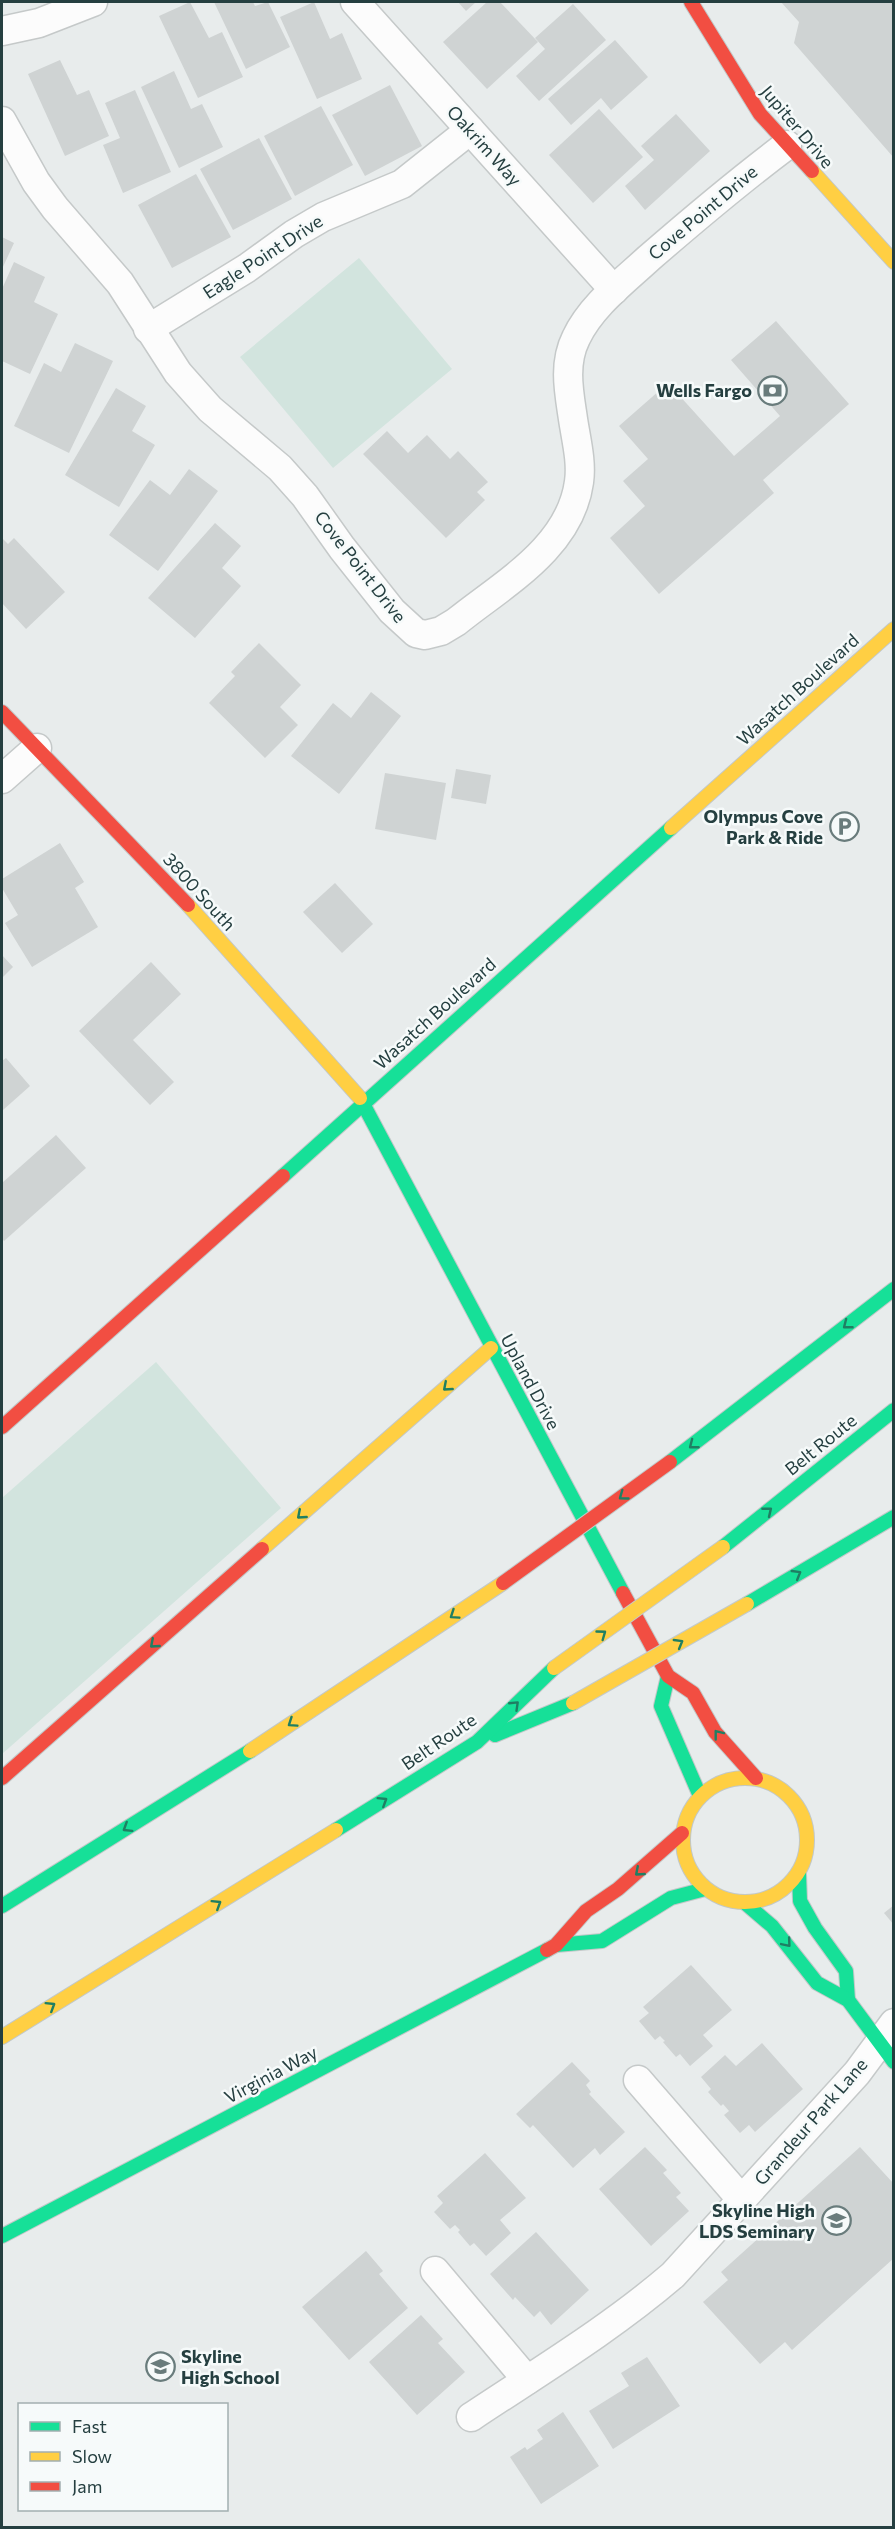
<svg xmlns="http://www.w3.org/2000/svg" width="895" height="2529" font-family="Commissioner,sans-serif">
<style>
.green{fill:#d2e4de}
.building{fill:#cfd3d3}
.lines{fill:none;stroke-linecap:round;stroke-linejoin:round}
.street-casing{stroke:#c5c9c9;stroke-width:31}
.fast-casing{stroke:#c2c8c8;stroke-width:16}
.slow-casing{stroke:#c2c8c8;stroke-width:16}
.jam-casing{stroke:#c2c8c8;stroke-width:16}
.street{stroke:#fcfcfc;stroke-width:28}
.fast{stroke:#16e098;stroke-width:14}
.slow{stroke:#ffcf43;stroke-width:14}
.jam{stroke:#f24e42;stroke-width:14}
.slow-bridge-casing{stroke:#c3caca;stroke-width:16;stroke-linecap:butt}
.jam-bridge-casing{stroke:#c3caca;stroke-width:16;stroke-linecap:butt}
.slow-bridge{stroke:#ffcf43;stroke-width:14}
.jam-bridge{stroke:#f24e42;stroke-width:14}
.oneway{stroke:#1f7f63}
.labels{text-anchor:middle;stroke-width:5;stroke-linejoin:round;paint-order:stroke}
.street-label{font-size:18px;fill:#253f40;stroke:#f6fafa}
.poi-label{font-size:18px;font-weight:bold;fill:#253f40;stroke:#f6fafa;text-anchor:end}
</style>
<rect width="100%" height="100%" fill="#e8ecec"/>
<!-- green -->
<g class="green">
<polygon points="359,258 452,369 333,468 240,357"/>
<polygon points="156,1362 281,1508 2,1754 2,1498"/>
</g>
<!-- building -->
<g class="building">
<polygon points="190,2 209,38 222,32 243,77 198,98 159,16"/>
<polygon points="214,2 253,2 255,6 268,2 290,47 246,69"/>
<polygon points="314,2 330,39 342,33 362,79 317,99 280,17"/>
<polygon points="458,2 476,2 466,11"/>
<polygon points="487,2 500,2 538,42 487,89 443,42"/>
<polygon points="781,2 894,2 894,158 794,43 799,22"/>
<polygon points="573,4 606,40 539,101 516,76 545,49 535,38"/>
<polygon points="615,40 648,77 611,110 601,98 571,125 548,99"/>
<polygon points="60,60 77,95 89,90 109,136 65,156 28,74"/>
<polygon points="174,71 191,109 202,104 223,147 179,168 141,87"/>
<polygon points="390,85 422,146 365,176 332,115"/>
<polygon points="135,90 171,172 123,193 103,145 120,138 105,103"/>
<polygon points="321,106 353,165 295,196 264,136"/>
<polygon points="599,109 643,157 593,203 549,155"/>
<polygon points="676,114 710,151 645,210 625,186 654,160 641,146"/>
<polygon points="259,138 292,199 233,230 200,169"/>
<polygon points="196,174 231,237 172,268 138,205"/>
<polygon points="2,237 14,243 2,269"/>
<polygon points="14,262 45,277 34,302 58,314 30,374 2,361 2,289"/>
<polygon points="776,321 849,404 763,480 774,493 659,594 610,538 645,506 623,481 648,459 619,426 668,383 734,456 780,416 731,360"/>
<polygon points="75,343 113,361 69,453 14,426 44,363 61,372"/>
<polygon points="116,388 146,406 132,431 155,445 119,507 65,475"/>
<polygon points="387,431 408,453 427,435 450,459 458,451 488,482 477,492 485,500 446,538 363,454"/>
<polygon points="189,469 218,491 158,571 109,535 150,480 170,495"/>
<polygon points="215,523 241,546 222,568 241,586 195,638 148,598"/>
<polygon points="2,538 8,544 14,538 65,592 26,629 2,603"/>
<polygon points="259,643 301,685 280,707 298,725 265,758 209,703 235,676 231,672"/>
<polygon points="371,692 401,716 339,794 291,756 333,703 351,718"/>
<polygon points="456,769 491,775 486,804 451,798"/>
<polygon points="385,773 446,783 436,840 375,829"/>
<polygon points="60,843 84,882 75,888 98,927 32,967 5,923 18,915 2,888 2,879"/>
<polygon points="335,883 373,924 342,953 303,912"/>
<polygon points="2,955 13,967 2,978"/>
<polygon points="151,962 181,994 133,1040 174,1082 150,1105 79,1031"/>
<polygon points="6,1058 30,1086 3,1110 2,1061"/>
<polygon points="56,1135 86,1168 4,1241 2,1238 2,1183"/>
<polygon points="894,1905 894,1925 884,1913"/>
<polygon points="691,1965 732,2010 703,2035 713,2046 690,2066 680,2054 676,2057 663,2042 665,2041 660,2036 655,2040 639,2021 649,2013 643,2007"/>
<polygon points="762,2043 803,2089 755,2132 749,2125 740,2133 724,2115 729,2111 723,2104 721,2106 708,2092 711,2089 701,2077 725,2055 736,2066"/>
<polygon points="572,2062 590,2081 586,2085 591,2092 589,2094 625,2132 600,2155 595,2148 573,2168 533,2125 530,2128 516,2114"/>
<polygon points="645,2147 667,2170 663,2173 681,2193 676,2197 689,2211 651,2246 599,2189"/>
<polygon points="860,2147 894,2184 894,2258 792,2350 785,2342 760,2364 703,2302 728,2280 721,2272"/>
<polygon points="485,2153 526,2198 500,2220 511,2233 486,2256 474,2243 470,2246 458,2232 460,2230 455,2225 450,2229 434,2212 443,2203 437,2196"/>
<polygon points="536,2232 589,2290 551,2325 540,2311 534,2317 515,2297 513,2300 490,2274"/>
<polygon points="366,2251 383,2271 379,2274 408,2308 349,2360 302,2307"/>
<polygon points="421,2315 443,2339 438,2343 465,2372 417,2415 369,2362"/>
<polygon points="647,2357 680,2406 613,2449 589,2411 629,2386 621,2373"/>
<polygon points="563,2412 599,2466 541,2504 510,2457 525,2447 527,2450 543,2439 537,2430"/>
</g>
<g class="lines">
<defs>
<g id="street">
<polyline points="355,2 614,290"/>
<polyline points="2,31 39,23 93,2"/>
<path d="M2,121l34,61 19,26 65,75 58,90 32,36 70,59 25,28 37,52 50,63 24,22 9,2 16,-4 15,-9c47,-38 114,-74 123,-140 3,-20 -3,-43 -6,-63 -4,-27 -10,-55 3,-81 15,-32 47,-56 73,-80 45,-39 90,-77 138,-113"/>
<polyline points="148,329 247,268 294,234 323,217 402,184 470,130"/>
<polyline points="2,779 37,748"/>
<polyline points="638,2080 742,2200"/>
<polyline points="435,2271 527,2380"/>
<path d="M471,2417c69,-46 139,-88 202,-142l184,-202 37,-50"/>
</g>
<g id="fast">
<polyline points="360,1098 623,1593"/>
<polyline points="283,1176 671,828"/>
<polyline points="670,1462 894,1289"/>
<polyline points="723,1547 894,1410"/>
<polyline points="747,1604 894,1517"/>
<polyline points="668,1676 661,1706 700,1796"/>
<polyline points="495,1735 573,1703"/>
<polyline points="336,1830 477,1742 554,1668"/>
<polyline points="799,1874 800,1901 815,1928 846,1971 848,2000"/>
<polyline points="745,1903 772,1926 817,1983 848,2000 894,2062"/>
<polyline points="2,1906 250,1751"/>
<polyline points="556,1945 602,1941 671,1898 705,1889"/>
<polyline points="2,2236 547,1950"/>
</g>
<g id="slow">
<polyline points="812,171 894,262"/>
<polyline points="671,828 894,629"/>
<polyline points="188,905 360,1098"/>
<polyline points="262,1549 491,1348"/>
<polyline points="250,1751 503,1583"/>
<circle cx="745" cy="1840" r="62"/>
<polyline points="2,2037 336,1830"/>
</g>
<g id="jam">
<polyline points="691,2 760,114 812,171"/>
<polyline points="2,712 188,905"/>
<polyline points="2,1427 283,1176"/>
<polyline points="623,1593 668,1676 693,1693 715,1732 756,1778"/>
<polyline points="2,1778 262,1549"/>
<polyline points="547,1950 556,1945 586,1911 618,1889 682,1833"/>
</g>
</defs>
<!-- street casing -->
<use href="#street" class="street-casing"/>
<!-- fast casing -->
<use href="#fast" class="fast-casing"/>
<!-- slow casing -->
<use href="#slow" class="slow-casing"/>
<!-- jam casing -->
<use href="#jam" class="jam-casing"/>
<!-- street -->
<use href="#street" class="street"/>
<!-- fast -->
<use href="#fast" class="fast"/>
<!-- slow -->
<use href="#slow" class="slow"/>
<!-- jam -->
<use href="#jam" class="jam"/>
<defs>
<g id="slow-bridge">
<polyline points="554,1668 723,1547"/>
<polyline points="573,1703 747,1604"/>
</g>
<polyline id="jam-bridge" points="503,1583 670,1462"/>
</defs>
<!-- slow-bridge casing -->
<use href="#slow-bridge" class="slow-bridge-casing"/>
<!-- jam-bridge casing -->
<use href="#jam-bridge" class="jam-bridge-casing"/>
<!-- slow-bridge -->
<use href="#slow-bridge" class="slow-bridge"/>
<!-- jam-bridge -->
<use href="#jam-bridge" class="jam-bridge"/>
</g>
<!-- one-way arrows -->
<defs><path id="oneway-chevron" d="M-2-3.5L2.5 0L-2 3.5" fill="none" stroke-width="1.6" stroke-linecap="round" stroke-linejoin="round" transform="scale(1.5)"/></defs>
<g class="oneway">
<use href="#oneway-chevron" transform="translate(847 1325) rotate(142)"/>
<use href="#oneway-chevron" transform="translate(447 1387) rotate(139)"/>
<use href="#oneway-chevron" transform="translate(693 1445) rotate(142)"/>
<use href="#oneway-chevron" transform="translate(623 1496) rotate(144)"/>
<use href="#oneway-chevron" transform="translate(768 1511) rotate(-39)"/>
<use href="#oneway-chevron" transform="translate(301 1515) rotate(139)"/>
<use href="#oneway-chevron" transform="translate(797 1574) rotate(-31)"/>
<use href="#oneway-chevron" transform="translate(454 1615) rotate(146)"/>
<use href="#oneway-chevron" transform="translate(602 1634) rotate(-36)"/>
<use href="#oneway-chevron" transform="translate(679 1643) rotate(-30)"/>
<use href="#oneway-chevron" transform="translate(154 1644) rotate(139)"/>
<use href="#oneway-chevron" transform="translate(515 1705) rotate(-44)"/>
<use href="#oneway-chevron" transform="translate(292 1723) rotate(146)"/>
<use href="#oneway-chevron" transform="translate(718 1734) rotate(-128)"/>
<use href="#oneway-chevron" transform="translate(383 1801) rotate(-32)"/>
<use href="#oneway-chevron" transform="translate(127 1828) rotate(148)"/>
<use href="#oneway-chevron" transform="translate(639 1872) rotate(139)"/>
<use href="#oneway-chevron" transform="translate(217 1904) rotate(-32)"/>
<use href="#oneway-chevron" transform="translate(787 1943) rotate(50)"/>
<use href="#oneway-chevron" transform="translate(51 2006) rotate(-32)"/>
</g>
<!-- icons -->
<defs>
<symbol id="bank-ring" viewBox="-11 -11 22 22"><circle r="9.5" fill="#f6fafa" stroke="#697c7c" stroke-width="1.5"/><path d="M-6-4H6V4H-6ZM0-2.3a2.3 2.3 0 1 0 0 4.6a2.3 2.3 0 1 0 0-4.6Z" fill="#697c7c"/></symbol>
<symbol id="parking-ring" viewBox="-11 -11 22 22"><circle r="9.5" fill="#f6fafa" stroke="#697c7c" stroke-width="1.5"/><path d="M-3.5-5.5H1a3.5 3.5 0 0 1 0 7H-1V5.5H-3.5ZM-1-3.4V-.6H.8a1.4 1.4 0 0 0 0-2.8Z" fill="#697c7c"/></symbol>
<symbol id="school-ring" viewBox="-11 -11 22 22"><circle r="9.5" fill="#f6fafa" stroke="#697c7c" stroke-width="1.5"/><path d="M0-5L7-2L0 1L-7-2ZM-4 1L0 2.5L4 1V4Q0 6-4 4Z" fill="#697c7c"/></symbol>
</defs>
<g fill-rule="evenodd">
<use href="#bank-ring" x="756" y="374" width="33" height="33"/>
<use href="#parking-ring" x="828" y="810" width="33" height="33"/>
<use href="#school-ring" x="820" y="2204" width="33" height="33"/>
<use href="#school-ring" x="144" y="2350" width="33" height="33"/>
</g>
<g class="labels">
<!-- street labels -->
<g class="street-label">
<text transform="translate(797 127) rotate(50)" y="6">Jupiter Drive</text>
<text transform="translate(484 146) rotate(48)" y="6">Oakrim Way</text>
<text transform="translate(703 213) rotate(-40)" y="6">Cove Point Drive</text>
<text transform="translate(263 257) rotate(-33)" y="6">Eagle Point Drive</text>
<text transform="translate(360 567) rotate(52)" y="6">Cove Point Drive</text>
<text transform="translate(798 690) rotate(-42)" y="6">Wasatch Boulevard</text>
<text transform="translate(199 892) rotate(48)" y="6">3800 South</text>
<text transform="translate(435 1014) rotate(-42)" y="6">Wasatch Boulevard</text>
<text transform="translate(530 1382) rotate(62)" y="6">Upland Drive</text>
<text transform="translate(821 1445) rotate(-39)" y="6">Belt Route</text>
<text transform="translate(439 1742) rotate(-34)" y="6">Belt Route</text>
<text transform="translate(271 2075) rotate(-28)" y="6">Virginia Way</text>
<text transform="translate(811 2122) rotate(-49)" y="6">Grandeur Park Lane</text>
</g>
<!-- poi labels -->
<g class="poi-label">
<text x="752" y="397">Wells Fargo</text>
<text x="823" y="823">Olympus Cove<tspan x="823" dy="21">Park &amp; Ride</tspan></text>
<text x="815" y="2217">Skyline High<tspan x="815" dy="21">LDS Seminary</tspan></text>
<text x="181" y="2363" text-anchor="start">Skyline<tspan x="181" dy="21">High School</tspan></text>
</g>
</g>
<!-- border -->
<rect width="895" height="2529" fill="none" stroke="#253f40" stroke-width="6"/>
<!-- legend -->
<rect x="18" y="2403" width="210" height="108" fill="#f6fafa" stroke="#a2afb0" stroke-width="1.5"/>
<rect x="30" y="2422" width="30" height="9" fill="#16e098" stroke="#a2afb0" stroke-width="1.5"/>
<text x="72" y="2433" font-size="18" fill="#253f40">Fast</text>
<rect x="30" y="2452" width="30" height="9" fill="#ffcf43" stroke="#a2afb0" stroke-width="1.5"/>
<text x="72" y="2463" font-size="18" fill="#253f40">Slow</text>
<rect x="30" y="2482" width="30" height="9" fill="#f24e42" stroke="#a2afb0" stroke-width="1.5"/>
<text x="72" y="2493" font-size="18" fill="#253f40">Jam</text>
</svg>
